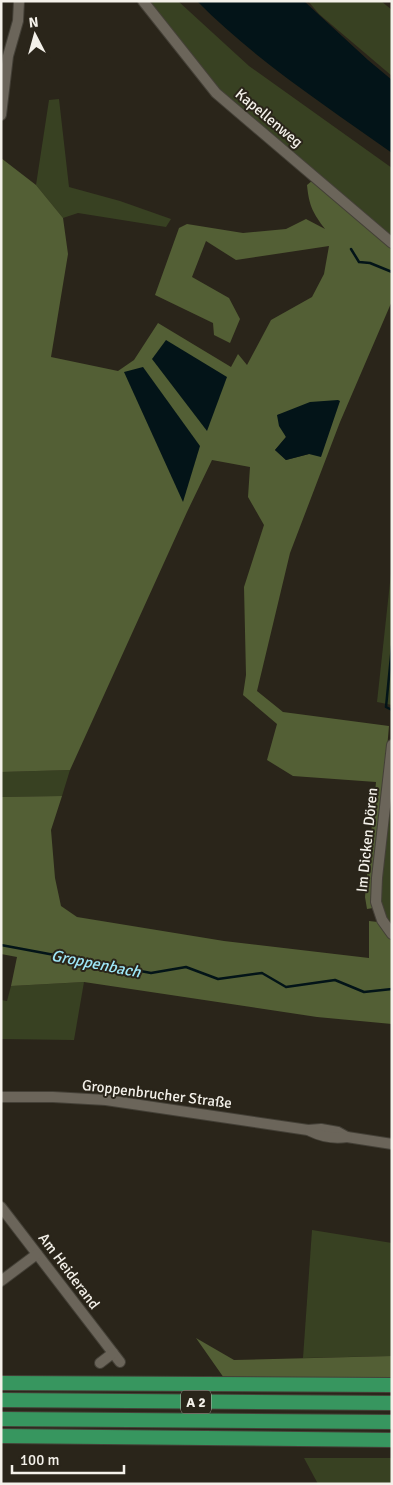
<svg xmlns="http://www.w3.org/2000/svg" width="393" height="1485" font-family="Signika,sans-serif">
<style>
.green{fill:#384122}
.forest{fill:#535f35;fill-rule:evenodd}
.water{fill:#031418}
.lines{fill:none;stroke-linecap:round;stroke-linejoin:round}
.stream{stroke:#031418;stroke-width:2.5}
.minor-casing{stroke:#444037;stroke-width:12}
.highway-casing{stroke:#444037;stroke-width:16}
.minor{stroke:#6b655a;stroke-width:10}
.highway{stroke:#37965f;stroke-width:14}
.labels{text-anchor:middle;stroke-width:4;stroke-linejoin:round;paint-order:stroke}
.shield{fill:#2a251a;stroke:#b7b4ac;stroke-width:1}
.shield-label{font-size:14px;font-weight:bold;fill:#f4f1ea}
.street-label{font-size:15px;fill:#f4f1ea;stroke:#2a251a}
.water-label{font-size:16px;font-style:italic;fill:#9ee7f8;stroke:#2a251a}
</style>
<rect width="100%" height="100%" fill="#2a251a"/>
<!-- green -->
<g class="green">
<polygon points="147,1 178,1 249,66 392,168 392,239 217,91"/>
<polygon points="308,1 381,1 392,10 392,76 319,14"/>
<polygon points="59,99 69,187 120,201 171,219 166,227 78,213 63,218 36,185 49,100"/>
<polygon points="392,564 392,705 377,702"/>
<polygon points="392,739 392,932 383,920 374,874"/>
<polygon points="70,770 62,796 1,797 1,772"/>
<polygon points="84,982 74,1040 1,1039 1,1000 7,1001 11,986"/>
<polygon points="312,1230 392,1243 392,1356 303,1358"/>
<polygon points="304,1458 392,1458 392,1484 318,1484"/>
</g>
<!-- forest -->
<g class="forest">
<path d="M1,158l35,27 27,33 5,36 -17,103 67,14 16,-11 24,-37 73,44 7,-13 9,11 24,-45 41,-23 12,-23 5,-28 -93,14 -30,-19 -14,36 37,21 11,21 -10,24 -16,-8 -1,-12 -58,-28 24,-67 8,-4 56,9 43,-4 20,-10 19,10c-12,-16 -16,-23 -18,-44l6,-5 79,67v54l-52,121 -50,131 -33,138 26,21 106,14 -16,182 -6,1 -2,-12 11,-115 -83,-6 -26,-16 10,-36 -34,-29 3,-20 -2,-88 20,-62 -16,-28 2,-30 -38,-7 -25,52 -117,258 -69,2zM281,414l28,40 -23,6 -11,-10 11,-13 -8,-22z"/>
<polygon points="62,796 51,830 55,878 61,906 77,917 224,941 369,958 369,921 378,922 392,938 392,1024 317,1017 84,982 11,986 17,957 1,954 1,797"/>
<polygon points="196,1338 234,1360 392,1356 392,1379 224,1378"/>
</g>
<!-- water -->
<g class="water">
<path d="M197,1h107l64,59 24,20v73c-67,-48 -137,-93 -195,-152z"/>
<polygon points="166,340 227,377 207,431 152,359"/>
<polygon points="143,367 200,446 183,502 124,372"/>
<polygon points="338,400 340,401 321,457 309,454 286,460 275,450 286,437 279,426 277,415 310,402"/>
</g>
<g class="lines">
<!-- stream -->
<g class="stream">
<polyline points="351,249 359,262 370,263 392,272"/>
<polyline points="392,646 386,707 392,710"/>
<polyline points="1,945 151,973 186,967 218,979 262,973 286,987 335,980 364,992 392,989"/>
</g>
<defs>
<g id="minor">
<polyline points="143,1 216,93 392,243"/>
<polyline points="1,115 8,56 18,21 19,1"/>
<polyline points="392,745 377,878 376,902 382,920 392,934"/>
<polyline points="1,1097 53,1097 106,1100 308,1130 321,1129 338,1132 347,1137 392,1144"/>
<path d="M310,1131c12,6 23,8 37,6"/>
<polyline points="1,1207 120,1362"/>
<polyline points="1,1281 37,1254"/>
<polyline points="100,1363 113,1353"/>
</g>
<g id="highway">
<polyline points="1,1383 392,1385"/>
<polyline points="1,1400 392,1403"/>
<polyline points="1,1419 392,1422"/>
<polyline points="1,1436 392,1440"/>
</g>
</defs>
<!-- minor casing -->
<use href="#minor" class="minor-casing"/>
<!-- highway casing -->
<use href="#highway" class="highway-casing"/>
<!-- minor -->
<use href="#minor" class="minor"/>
<!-- highway -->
<use href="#highway" class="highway"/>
</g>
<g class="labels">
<!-- shield labels -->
<rect class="shield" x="181" y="1390.5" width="30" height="23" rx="4"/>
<g class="shield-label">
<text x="196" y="1407">A 2</text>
</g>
<!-- street labels -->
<g class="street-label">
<text transform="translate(269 118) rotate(40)" y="5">Kapellenweg</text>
<text transform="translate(367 840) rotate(-84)" y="5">Im Dicken Dören</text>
<text transform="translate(157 1094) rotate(7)" y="5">Groppenbrucher Straße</text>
<text transform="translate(69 1271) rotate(53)" y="5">Am Heiderand</text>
</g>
<!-- water labels -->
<g class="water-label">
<text transform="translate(96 963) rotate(11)" y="6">Groppenbach</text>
</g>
</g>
<!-- border -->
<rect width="393" height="1485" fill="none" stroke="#f4f1ea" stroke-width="5"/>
<!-- north arrow -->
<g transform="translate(35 35) rotate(354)" stroke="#2a251a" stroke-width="4" paint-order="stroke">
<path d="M0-4L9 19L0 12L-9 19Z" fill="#f4f1ea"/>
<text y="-8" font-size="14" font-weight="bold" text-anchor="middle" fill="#f4f1ea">N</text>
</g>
<!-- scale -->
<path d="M12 1465v8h112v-8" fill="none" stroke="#f4f1ea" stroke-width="2.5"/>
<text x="20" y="1465" font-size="15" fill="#f4f1ea" stroke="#2a251a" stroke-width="4" paint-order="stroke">100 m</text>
</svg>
